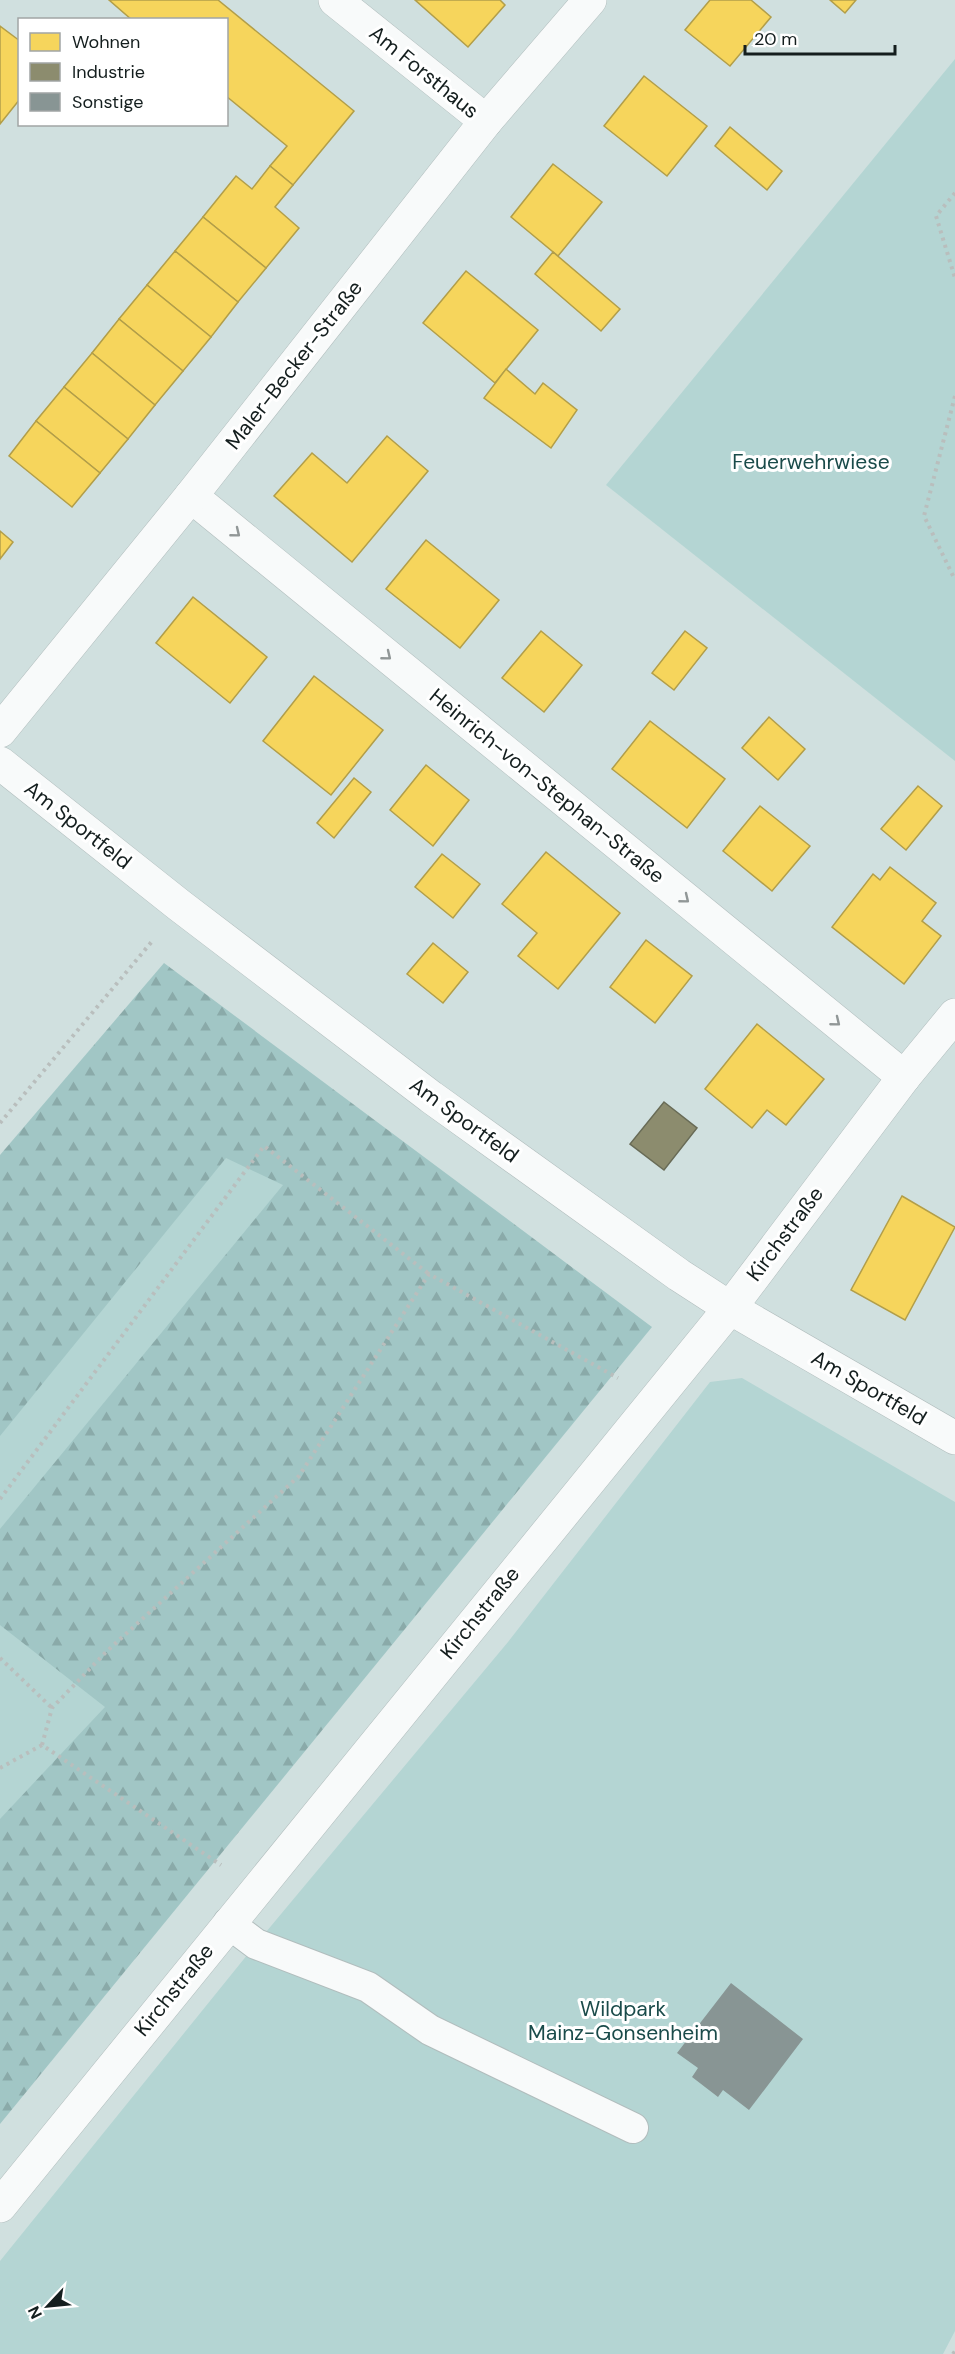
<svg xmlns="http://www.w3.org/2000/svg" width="955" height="2354" font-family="'DM Sans',sans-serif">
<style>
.forest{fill:url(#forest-firs)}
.green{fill:#b4d5d3}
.homes{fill:#f6d55c;stroke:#b29e49;stroke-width:1.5}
.industry{fill:#8c8c6e;stroke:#686b56;stroke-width:1.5}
.building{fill:#889594}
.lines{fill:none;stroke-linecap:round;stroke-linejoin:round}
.service-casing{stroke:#b1bdbd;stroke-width:32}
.minor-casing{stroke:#b1bdbd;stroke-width:34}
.path{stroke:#b9bebd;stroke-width:4;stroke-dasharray:3 4.5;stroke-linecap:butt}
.service{stroke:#f8fafa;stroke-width:30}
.minor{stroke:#f8fafa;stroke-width:33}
.oneway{stroke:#919797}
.labels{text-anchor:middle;stroke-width:6;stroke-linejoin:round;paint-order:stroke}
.street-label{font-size:21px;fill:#141e1e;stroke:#fff}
.park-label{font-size:21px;fill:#1a4b4a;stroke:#fff}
</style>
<defs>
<pattern id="forest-firs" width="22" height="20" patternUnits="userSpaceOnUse" patternTransform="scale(1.5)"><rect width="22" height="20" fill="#a1c6c5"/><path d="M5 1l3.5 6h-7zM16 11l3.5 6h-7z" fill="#8aaaa9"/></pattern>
</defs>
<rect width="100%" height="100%" fill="#d0e0df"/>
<!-- forest -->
<polygon class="forest" points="164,963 652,1327 0,2124 0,1155"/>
<!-- green -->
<g class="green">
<polygon points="955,59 955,761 606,485"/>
<polygon points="226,1158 283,1185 0,1529 0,1436"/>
<polygon points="742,1378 955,1502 955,2331 943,2354 0,2354 0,2261 256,1944 508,1642 710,1382"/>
<polygon points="0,1625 105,1707 0,1819"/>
</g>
<!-- homes -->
<g class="homes">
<polygon points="109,0 218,0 354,111 293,185 270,166 287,146 226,96 226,20 132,20"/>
<polygon points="415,0 500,0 505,5 468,47"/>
<polygon points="710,0 751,0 771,17 730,66 685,30"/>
<polygon points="830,0 856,0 845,13"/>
<polygon points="0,26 20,41 20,99 0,124"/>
<polygon points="644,76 707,126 667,176 604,126"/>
<polygon points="730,127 782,171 767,190 715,146"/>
<polygon points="553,164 602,202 558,256 511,217"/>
<polygon points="270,166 293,185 275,207 299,228 266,268 203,217 236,176 252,189"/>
<polygon points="203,217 266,268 238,302 175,251"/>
<polygon points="175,251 238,302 211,337 147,285"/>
<polygon points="553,252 620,309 601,331 535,274"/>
<polygon points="466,271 538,330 495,383 423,323"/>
<polygon points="147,285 211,337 183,371 119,319"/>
<polygon points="119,319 183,371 155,405 92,353"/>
<polygon points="92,353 155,405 128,439 64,387"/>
<polygon points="506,369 535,394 543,383 577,410 551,448 484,398"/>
<polygon points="64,387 128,439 100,473 36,421"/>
<polygon points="36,421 100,473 72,507 9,456"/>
<polygon points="387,436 428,471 352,562 274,496 312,453 347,483"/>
<polygon points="0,531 13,542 0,559"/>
<polygon points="426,540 499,600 460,648 386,589"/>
<polygon points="193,597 267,657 230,703 156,643"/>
<polygon points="541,631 582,665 544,712 502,678"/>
<polygon points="685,631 707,648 674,690 652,673"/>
<polygon points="314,676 383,730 331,795 263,741"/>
<polygon points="769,717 805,749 778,780 742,748"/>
<polygon points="650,721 725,779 687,828 612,769"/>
<polygon points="426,765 469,800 433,846 390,810"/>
<polygon points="354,778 371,792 334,838 317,823"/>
<polygon points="918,786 942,806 906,850 881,829"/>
<polygon points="760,806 810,846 772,891 723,851"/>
<polygon points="546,852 620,913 558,989 518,956 537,933 502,904"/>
<polygon points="442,854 480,884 453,918 415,887"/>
<polygon points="890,867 936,903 922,921 941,936 904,984 832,927 873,874 880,880"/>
<polygon points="646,940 692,976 655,1023 610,987"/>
<polygon points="433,943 468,972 443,1003 407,974"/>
<polygon points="757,1024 824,1079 786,1125 767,1110 752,1128 705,1089"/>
<polygon points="902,1196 955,1227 905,1320 851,1290"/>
</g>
<!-- industry -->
<polygon class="industry" points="664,1102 697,1128 664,1170 630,1144"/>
<!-- building -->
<polygon class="building" points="731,1983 803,2039 749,2110 723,2090 718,2097 692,2077 698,2068 677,2053"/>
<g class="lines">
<defs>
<polyline id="service" points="228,1923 256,1944 368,1987 430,2030 633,2128"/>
<g id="minor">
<polyline points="335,0 486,121"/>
<polyline points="191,496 904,1077"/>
<polyline points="0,731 191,496 486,121 590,0"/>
<polyline points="0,763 179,905 431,1097 679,1275 730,1308 955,1438"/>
<polyline points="0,2206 730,1308 904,1077 955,1015"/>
</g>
</defs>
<!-- service casing -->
<use href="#service" class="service-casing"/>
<!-- minor casing -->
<use href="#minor" class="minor-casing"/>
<!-- path -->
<g class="path">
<polyline points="955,193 936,216 955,278"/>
<polyline points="955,396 924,516 955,580"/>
<polyline points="0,1123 154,939"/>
<polyline points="0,1499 264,1146 429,1274"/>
<polyline points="0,1658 52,1708"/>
<polyline points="42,1745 52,1708 106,1652 299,1476 429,1274 618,1378"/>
<polyline points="0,1768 42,1745 221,1865"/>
<polyline points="953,2354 955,2351"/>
</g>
<!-- service -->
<use href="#service" class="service"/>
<!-- minor -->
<use href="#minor" class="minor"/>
</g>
<!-- one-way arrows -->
<defs><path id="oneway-chevron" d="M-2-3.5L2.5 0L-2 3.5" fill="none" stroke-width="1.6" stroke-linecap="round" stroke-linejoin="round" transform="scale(1.5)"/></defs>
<g class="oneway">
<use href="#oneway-chevron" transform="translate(236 533) rotate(39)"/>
<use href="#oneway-chevron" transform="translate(387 656) rotate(39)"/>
<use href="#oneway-chevron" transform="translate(685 899) rotate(39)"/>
<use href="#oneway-chevron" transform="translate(836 1022) rotate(39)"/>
</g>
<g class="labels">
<!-- street labels -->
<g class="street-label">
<text transform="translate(424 72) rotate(39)" y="7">Am Forsthaus</text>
<text transform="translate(294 365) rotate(-52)" y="7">Maler-Becker-Straße</text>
<text transform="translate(547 786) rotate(39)" y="7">Heinrich-von-Stephan-Straße</text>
<text transform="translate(78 825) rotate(38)" y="7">Am Sportfeld</text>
<text transform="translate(464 1120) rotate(36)" y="7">Am Sportfeld</text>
<text transform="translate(785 1234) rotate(-53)" y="7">Kirchstraße</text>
<text transform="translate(869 1388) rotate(30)" y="7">Am Sportfeld</text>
<text transform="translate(480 1613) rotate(-51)" y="7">Kirchstraße</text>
<text transform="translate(174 1990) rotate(-51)" y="7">Kirchstraße</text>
</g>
<!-- park labels -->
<g class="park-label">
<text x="811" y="469">Feuerwehrwiese</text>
<text x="623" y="2016">Wildpark<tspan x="623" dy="24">Mainz-Gonsenheim</tspan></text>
</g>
</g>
<!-- legend -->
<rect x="18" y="18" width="210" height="108" fill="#ffffff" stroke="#a1a5a5" stroke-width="1.5"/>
<rect x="30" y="33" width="30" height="18" fill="#f6d55c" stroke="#a1a5a5" stroke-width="1.5"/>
<text x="72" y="48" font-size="18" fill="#141e1e">Wohnen</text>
<rect x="30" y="63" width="30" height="18" fill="#8c8c6e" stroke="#a1a5a5" stroke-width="1.5"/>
<text x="72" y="78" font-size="18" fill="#141e1e">Industrie</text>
<rect x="30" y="93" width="30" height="18" fill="#889594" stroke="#a1a5a5" stroke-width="1.5"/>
<text x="72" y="108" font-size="18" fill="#141e1e">Sonstige</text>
<!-- north arrow -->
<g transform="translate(48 2306) rotate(244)" stroke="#ffffff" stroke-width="4.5" paint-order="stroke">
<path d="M0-4.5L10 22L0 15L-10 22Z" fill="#141e1e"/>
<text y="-9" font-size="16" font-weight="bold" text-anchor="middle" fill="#141e1e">N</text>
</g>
<!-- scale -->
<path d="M745 45v9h150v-9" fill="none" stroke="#141e1e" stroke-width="3"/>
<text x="754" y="45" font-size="18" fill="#141e1e" stroke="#ffffff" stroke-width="4.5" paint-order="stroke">20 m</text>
</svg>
